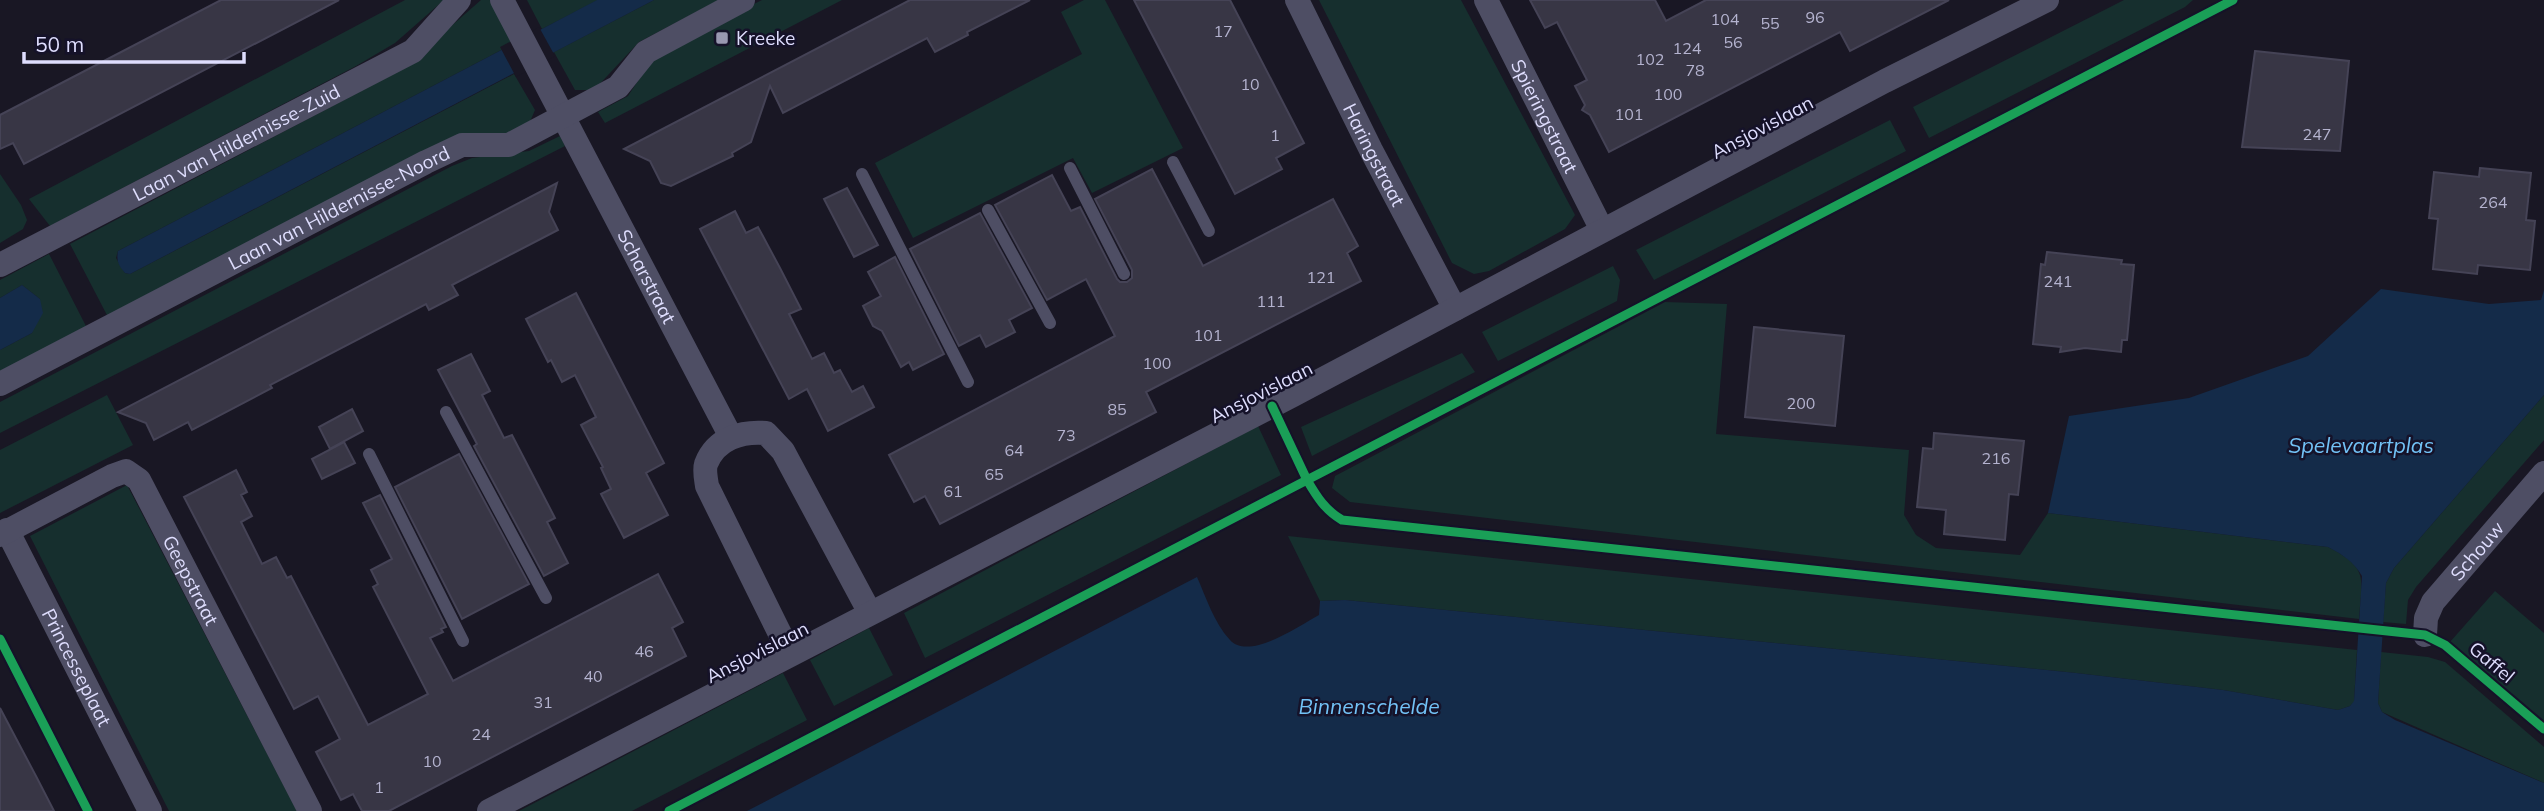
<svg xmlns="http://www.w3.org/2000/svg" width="2544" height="811" font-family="Mulish,sans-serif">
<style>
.green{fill:#162f2e}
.water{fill:#142b49}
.pier{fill:#191724}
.building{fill:#383645;stroke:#454356;stroke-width:2}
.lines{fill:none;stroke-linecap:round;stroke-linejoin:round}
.service{stroke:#4e4e64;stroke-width:12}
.minor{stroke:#4e4e64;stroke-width:24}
.cycleway-casing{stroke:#151229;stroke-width:13}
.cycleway{stroke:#1a9f57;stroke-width:9}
.poi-dot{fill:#9998b1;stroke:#151229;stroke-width:2.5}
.labels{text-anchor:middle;stroke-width:5;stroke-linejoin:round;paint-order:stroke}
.number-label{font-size:16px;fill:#b4b3cf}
.poi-label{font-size:19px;fill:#deddfd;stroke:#151229;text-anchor:start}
.street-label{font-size:19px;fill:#deddfd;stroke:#151229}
.water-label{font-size:21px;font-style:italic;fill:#72c2f6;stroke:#151229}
</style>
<rect width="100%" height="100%" fill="#191724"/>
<!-- green -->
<g class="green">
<polygon points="405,0 444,0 395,43 356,66 50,226 29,199"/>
<polygon points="481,0 491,0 513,44 118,251 116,258 125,273 130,274 514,74 535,110 529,124 109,319 70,244 401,70"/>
<polygon points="527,0 598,0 542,29"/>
<polygon points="654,0 719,0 639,42 594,90 575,90 554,52"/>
<polygon points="762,0 842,0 605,123 598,112 628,96 656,53"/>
<polygon points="1084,0 1105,0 1183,148 1092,193 1073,158 913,238 875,163 1082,54 1061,12"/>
<polygon points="1319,0 1461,0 1575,215 1565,229 1489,271 1474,274 1452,263"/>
<polygon points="2124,0 2193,0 2185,7 1929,138 1913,107"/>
<polygon points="1890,120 1906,151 1654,280 1636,250"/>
<polygon points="560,136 565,146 0,433 0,402 452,166 472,158 529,151"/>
<polygon points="0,174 21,205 27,220 23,229 0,243"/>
<polygon points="49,254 88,330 0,375 0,350 32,333 40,299 22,285 0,298 0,280"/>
<polygon points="1613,266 1620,280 1617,301 1498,361 1482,332"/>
<path d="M1665,302l62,2 -11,130 193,16 -5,65 12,20 20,13 84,7 28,-42 280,34c41,21 34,30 31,72l-1009,-117 -18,-14 3,-12z"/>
<polygon points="1462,353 1475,372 1312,456 1301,427"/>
<polygon points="107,395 133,445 0,513 0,450"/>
<polygon points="2544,395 2544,440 2416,587 2408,600 2406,624 2383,622 2386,583 2394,568"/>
<polygon points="1258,426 1281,475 925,658 904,613"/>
<polygon points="127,485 297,811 169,811 30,536"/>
<polygon points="1288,536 2357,650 2354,702 2350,706 2338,710 2223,690 2076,673 1345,600 1320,601"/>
<polygon points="2495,591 2544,633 2544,722 2450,642"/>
<polygon points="869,628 893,675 834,706 810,660"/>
<polygon points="2381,652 2428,657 2445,662 2544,747 2544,783 2382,712 2378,703"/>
<polygon points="783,673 807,720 632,811 519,811"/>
</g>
<!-- water -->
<g class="water">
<path d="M597,0h57l-524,274 -5,-1c-6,-7 -9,-12 -7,-22z"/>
<polygon points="22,285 40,299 43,313 32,333 0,350 0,298"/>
<path d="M2381,289l108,15 52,-4 3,-10v105l-150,173 -8,15 -8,120 4,9 13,8 149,63v28h-1797l450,-234c9,20 17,46 33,63 19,21 69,-14 89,-25l1,-14 25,-1 731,73 147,17 115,20 12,-4 4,-5 8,-125c-9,-15 -19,-21 -34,-29l-280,-34 21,-97 120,-18 119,-42z"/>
</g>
<!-- pier -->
<polygon class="pier" points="539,27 555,56 516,77 500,47"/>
<!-- building -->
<g class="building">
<polygon points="221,0 339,0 24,164 13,143 0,149 0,115"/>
<polygon points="910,0 1030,0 967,32 968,35 935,52 927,38 783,113 770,86 751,142 732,153 733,156 671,186 661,183 650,161 624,149"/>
<polygon points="1134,0 1230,0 1304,143 1276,158 1282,169 1235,194"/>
<polygon points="1530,0 1655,0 1666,21 1706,0 1949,0 1850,51 1840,32 1609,152 1590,115 1582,110 1585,105 1575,86 1587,80 1557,22 1545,28"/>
<polygon points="2255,51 2349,61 2340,151 2242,147"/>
<polygon points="2480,168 2531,173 2526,220 2535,221 2530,270 2478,265 2477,274 2433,269 2438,219 2429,218 2434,172 2479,177"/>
<polygon points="1152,169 1203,266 1333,199 1358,246 1347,253 1361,281 1146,392 1156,412 940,524 925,496 914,502 889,455 1115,336 1086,279 1047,300 995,205 1052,175 1071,211 1080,207 1117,279 1120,282 1127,282 1132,278 1132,270 1095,199"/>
<polygon points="557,183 549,212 558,230 452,285 458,295 429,310 426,304 270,385 272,388 192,430 188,422 154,440 146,423 118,412"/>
<polygon points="847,188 878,245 854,257 824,199"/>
<polygon points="735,211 746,233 758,227 780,268 801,309 789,314 812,359 824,353 834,373 840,370 852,392 863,386 874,407 828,431 807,389 789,399 700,229"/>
<polygon points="980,213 1032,308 1009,320 1015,332 986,347 980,335 959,346 910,249"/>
<polygon points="2047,252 2122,260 2121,264 2134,265 2127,340 2122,340 2121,352 2085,348 2060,352 2061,347 2033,344 2041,264 2045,265"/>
<polygon points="895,257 944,354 913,370 909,362 901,367 882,331 873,326 863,306 881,296 868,272"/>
<polygon points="576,293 664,463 646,473 668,515 624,538 601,494 611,489 601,468 603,467 581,425 596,417 575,375 562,382 551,360 548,362 526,319"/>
<polygon points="1754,327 1844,336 1835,426 1745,417"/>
<polygon points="471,354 490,391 482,395 504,438 512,435 555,518 547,522 568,563 544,576 474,446 477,444 438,370"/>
<polygon points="352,409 363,431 330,449 319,427"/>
<polygon points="1934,433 2024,441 2018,495 2009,494 2005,540 1944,534 1946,510 1917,507 1923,448 1933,449"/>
<polygon points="344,442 355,463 322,479 312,459"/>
<polygon points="459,454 529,584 462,619 395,487"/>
<polygon points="236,470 247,492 241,495 252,516 241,522 262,564 276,557 287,578 291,576 368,725 428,694 373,587 378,584 371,570 392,559 363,503 380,495 446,627 441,629 443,632 430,638 453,681 658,574 683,622 672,628 686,656 389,811 362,811 353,794 341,800 316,752 340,739 318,696 294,709 184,497"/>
<polygon points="0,708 37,778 54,811 0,811"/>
</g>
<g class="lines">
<!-- service -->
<g class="service">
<polyline points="1173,162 1209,231"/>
<polyline points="1070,168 1124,274"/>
<polyline points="862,174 968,382"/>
<polyline points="988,210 1050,323"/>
<polyline points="446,412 546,598"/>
<polyline points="369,454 463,641"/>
</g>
<!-- minor -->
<g class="minor">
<path id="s1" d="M502,0l229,437"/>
<path id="s2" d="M1297,0l74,150 84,159"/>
<path id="s3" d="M1486,0l116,230"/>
<path id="s4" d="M0,265l413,-214 46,-51"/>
<path id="s5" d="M0,384l426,-222 36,-17h47l109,-58 28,-35 97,-52"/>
<path id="s6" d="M7,530l143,281"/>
<path id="s7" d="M0,535l112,-59 14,-5 13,9 171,331"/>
<path id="s8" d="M2425,635l1,-17 7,-16 111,-129"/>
<path d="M790,654l-83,-168c-1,-7 -3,-16 -1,-22 10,-26 36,-33 60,-31l17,18 87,162"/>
<polyline points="489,811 1293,395 1885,81 2047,0"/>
</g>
<defs>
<g id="cycleway">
<polyline points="1272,406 1307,480 2233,0"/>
<polyline points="0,639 88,811"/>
<path d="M669,811l638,-331c10,17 18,30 35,40l1083,115 20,10 99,84"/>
</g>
</defs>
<!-- cycleway casing -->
<use href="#cycleway" class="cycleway-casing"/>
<!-- cycleway -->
<use href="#cycleway" class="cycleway"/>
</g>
<!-- markers -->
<rect class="poi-dot" x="715" y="31" width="14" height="14" rx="3.5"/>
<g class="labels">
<!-- number labels -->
<g class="number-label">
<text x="1815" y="23">96</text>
<text x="1725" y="25">104</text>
<text x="1770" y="29">55</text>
<text x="1223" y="37">17</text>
<text x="1733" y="48">56</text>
<text x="1687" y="54">124</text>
<text x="1650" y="65">102</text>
<text x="1695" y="76">78</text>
<text x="1250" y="90">10</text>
<text x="1668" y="100">100</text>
<text x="1629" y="120">101</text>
<text x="2317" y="140">247</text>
<text x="1275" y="141">1</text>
<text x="2493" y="208">264</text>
<text x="1321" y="283">121</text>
<text x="2058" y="287">241</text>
<text x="1271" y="307">111</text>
<text x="1208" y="341">101</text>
<text x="1157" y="369">100</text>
<text x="1801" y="409">200</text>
<text x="1117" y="415">85</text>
<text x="1066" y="441">73</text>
<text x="1014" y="456">64</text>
<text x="1996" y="464">216</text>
<text x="994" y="480">65</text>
<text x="953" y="497">61</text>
<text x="644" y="657">46</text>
<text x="593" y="682">40</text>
<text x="543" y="708">31</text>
<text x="481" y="740">24</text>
<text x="432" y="767">10</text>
<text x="379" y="793">1</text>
</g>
<!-- poi labels -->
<g class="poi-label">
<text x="736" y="45">Kreeke</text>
</g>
<!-- street labels -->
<g class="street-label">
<text dy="7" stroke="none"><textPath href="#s3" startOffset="130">Spieringstraat</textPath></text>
<text transform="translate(1762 127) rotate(-28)" y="7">Ansjovislaan</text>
<text dy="7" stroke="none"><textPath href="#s4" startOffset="266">Laan van Hildernisse-Zuid</textPath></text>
<text dy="7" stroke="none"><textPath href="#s2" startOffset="173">Haringstraat</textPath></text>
<text dy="7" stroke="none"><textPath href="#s5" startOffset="382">Laan van Hildernisse-Noord</textPath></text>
<text dy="7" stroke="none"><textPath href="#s1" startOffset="312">Scharstraat</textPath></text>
<text transform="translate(1261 392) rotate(-27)" y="7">Ansjovislaan</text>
<text dy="7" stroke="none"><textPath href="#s8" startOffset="102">Schouw</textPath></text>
<text dy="7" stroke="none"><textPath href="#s7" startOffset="270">Geepstraat</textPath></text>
<text transform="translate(757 652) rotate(-27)" y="7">Ansjovislaan</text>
<text transform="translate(2492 662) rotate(40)" y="7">Gaffel</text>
<text dy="7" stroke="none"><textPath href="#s6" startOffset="154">Princesseplaat</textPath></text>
</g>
<!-- water labels -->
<g class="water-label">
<text x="2361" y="453">Spelevaartplas</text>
<text x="1369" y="714">Binnenschelde</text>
</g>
</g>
<!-- scale -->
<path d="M24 52v10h220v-10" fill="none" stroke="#deddfd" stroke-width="3.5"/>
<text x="35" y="52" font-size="21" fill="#deddfd" stroke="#151229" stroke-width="5" paint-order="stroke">50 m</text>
</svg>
